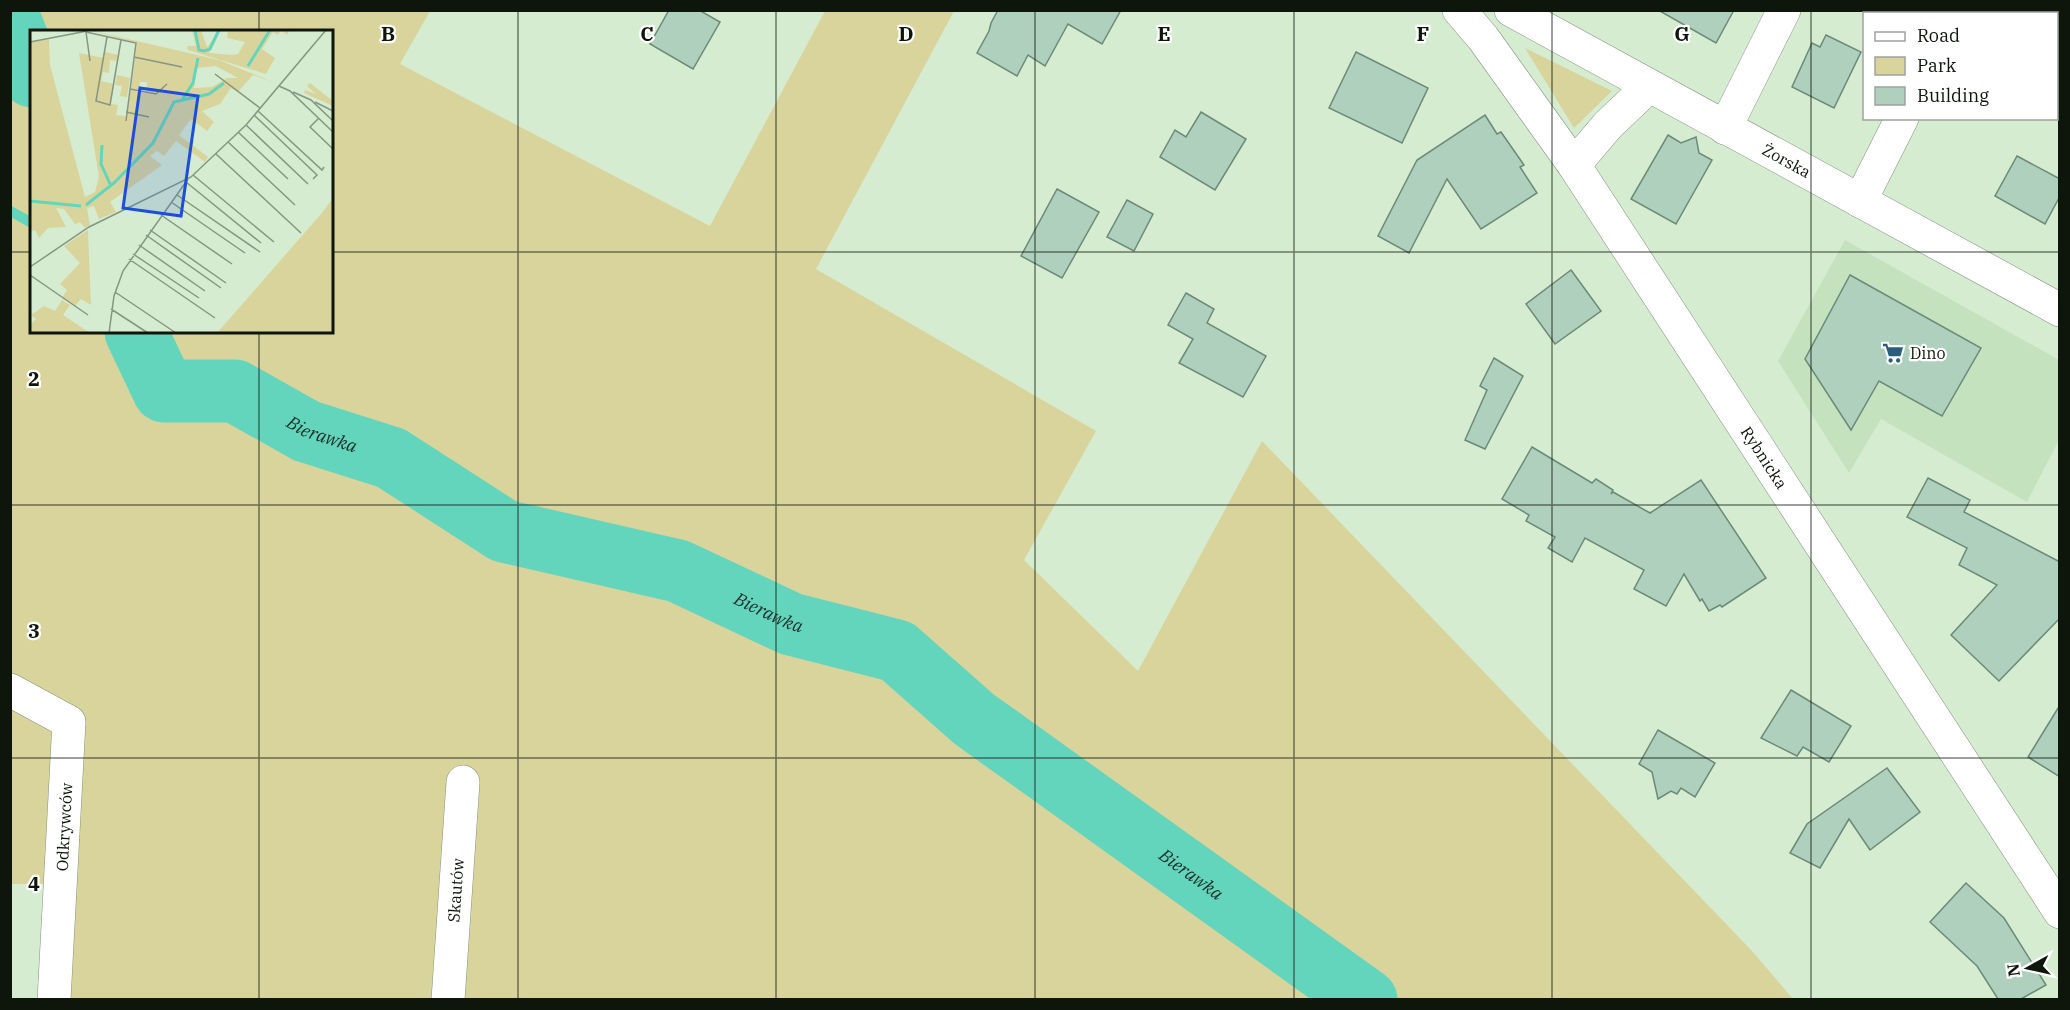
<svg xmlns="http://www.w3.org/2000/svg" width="2070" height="1010" font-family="'IBM Plex Serif',serif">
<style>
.built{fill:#c5e2bf}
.green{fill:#d9d49c;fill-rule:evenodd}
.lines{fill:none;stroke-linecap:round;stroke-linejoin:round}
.stream{stroke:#64d5bd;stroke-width:10}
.river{stroke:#64d5bd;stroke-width:63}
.building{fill:#aed0bc;stroke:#6b8a78;stroke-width:1.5}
.street-casing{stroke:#7f957b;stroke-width:34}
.secondary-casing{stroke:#7f957b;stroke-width:34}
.street{stroke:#fff;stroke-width:33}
.secondary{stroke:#fff;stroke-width:33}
.grid{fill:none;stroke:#0e160c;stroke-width:1.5;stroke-opacity:0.55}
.labels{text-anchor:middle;stroke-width:4.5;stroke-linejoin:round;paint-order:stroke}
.street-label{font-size:16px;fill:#0e160c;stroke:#fff}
.poi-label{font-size:16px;fill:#0e160c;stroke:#fff;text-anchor:start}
.water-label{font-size:18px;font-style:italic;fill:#1a2e29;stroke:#fff}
.inset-river{fill:none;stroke:#64d5bd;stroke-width:3}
.inset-road{fill:none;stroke:#859682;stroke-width:1.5}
.view{fill:#1d4ed8;fill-opacity:0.15;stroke:#1d4ed8;stroke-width:3}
.inset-edge{fill:none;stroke:#0e160c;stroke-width:3}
.grid-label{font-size:20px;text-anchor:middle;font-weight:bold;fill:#0e160c;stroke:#fff;stroke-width:4.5;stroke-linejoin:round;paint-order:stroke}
</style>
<rect width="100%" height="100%" fill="#d5ecd0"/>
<!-- built -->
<polygon class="built" points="1845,240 2059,360 2059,440 2027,502 1881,419 1849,473 1778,361"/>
<!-- green -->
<g class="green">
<path d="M10,11h420l-30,53 310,162 115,-215h129l-138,258 280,162 -72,129 114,111 124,-230 491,511 40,47h-1727l-18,-115h-37zM32,32h300v300h-300z"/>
<polygon points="1525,48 1612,91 1574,128"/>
</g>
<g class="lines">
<!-- stream -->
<polyline class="stream" points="10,211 32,223"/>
<!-- river -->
<g class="river">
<polyline points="10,21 32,76"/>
<path id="s1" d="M136,332l28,59h71l71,40 85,27 113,73 174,40 113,53 106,27 77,68 392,281"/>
</g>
</g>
<!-- building -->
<g class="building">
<polygon points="669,10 699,10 720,22 693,69 650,44"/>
<polygon points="998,10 1121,10 1102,44 1068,24 1045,66 1028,55 1017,76 977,53 989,31 991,23"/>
<polygon points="1658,10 1734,10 1716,43"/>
<polygon points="1826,35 1861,52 1834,108 1792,87 1812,43 1820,47"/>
<polygon points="1356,52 1428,88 1402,143 1329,108"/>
<polygon points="1201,112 1246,139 1215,190 1160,157 1175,130 1186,137"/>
<polygon points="1485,115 1497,134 1501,132 1524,165 1520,167 1537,193 1481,229 1447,179 1409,253 1378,236 1417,160"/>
<polygon points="1668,135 1681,143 1696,137 1699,153 1712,160 1676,224 1631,199"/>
<polygon points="2017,156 2060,179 2060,196 2045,224 1995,196"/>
<polygon points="1057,189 1099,212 1062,278 1021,256"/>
<polygon points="1127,200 1153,214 1134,251 1107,237"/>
<polygon points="1571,270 1601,311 1555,344 1526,304"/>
<polygon points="1850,275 1981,348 1942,416 1879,381 1851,430 1805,359"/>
<polygon points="1186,293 1214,309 1207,323 1266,356 1243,397 1179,363 1193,339 1168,325"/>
<polygon points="1494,358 1523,376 1485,449 1465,440 1487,390 1480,386"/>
<polygon points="1532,447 1592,483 1596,479 1613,490 1611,494 1613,492 1650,513 1701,480 1766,578 1722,607 1720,605 1709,611 1702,599 1700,601 1684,574 1666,606 1634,589 1644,570 1585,538 1572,562 1548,548 1555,537 1526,521 1529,515 1502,499"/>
<polygon points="1928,478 1970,500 1964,512 2060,562 2060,618 1999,681 1951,635 1997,585 1959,565 1967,548 1907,517"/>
<polygon points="1791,690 1851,726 1829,762 1803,747 1797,756 1761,738"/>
<polygon points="2060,705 2060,777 2028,757"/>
<polygon points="1658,730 1715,763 1695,797 1681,788 1677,794 1671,791 1658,799 1652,772 1639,764"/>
<polygon points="1887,768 1920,812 1870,850 1849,819 1820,868 1790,853 1807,824"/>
<polygon points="1966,883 2004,918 2046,985 2021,999 1998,999 1977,966 1930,922"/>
</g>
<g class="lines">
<defs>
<g id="street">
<polyline points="1955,14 1956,10"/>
<polyline points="1725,128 1784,10"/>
<polyline points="1860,201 1902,118"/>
<polyline points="10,690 69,722 54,1000"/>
<path id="s2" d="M448,1000l15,-218"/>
</g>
<g id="secondary">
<path id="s3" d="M1459,10l24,28 91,127 486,747"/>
<path id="s4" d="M1511,10l549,300"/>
<polyline points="1574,165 1608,125 1649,86"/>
</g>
</defs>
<!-- street casing -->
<use href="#street" class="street-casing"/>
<!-- secondary casing -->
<use href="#secondary" class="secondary-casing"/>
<!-- street -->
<use href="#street" class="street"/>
<!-- secondary -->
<use href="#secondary" class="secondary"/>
</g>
<!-- grid -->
<path class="grid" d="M259,10v22M518,10v990M776,10v990M1035,10v990M1294,10v990M1552,10v990M1811,10v990M10,252h22M332,252h1728M259,332v668M10,505h2050M10,758h2050"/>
<!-- icons -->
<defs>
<symbol id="supermarket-bare" viewBox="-9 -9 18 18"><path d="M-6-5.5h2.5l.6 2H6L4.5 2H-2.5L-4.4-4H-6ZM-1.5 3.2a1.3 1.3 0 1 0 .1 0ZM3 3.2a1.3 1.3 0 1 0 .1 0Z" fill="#295f7a" stroke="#fff" stroke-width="2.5" paint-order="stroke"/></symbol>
</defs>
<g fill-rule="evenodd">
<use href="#supermarket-bare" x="1878" y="338" width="30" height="30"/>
</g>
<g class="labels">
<!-- street labels -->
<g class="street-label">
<text dy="6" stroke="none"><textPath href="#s4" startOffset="314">Żorska</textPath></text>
<text dy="6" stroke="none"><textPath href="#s3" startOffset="542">Rybnicka</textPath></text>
<text transform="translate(64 827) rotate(-87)" y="6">Odkrywców</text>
<text dy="6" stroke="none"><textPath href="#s2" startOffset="110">Skautów</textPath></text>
</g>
<!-- poi labels -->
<g class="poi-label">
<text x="1910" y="359">Dino</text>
</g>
<!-- water labels -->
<g class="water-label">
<text dy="6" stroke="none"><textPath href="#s1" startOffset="234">Bierawka</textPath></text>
<text dy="6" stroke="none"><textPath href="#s1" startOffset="720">Bierawka</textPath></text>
<text dy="6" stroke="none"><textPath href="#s1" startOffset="1224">Bierawka</textPath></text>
</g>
</g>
<!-- overview -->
<g transform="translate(30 30)">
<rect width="303" height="303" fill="#d5ecd0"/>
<path d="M59,0l130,30 59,24 -25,-9 -15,17 -7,-4 -11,16 -18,7 12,11 -7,9 -16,-12 -12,16 29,22 -3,5 -29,-21 -12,15 -7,-5 -7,5 12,9 -52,37 6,10 -17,7 -5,-13 -7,2 3,17 -5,3 -5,-6 -5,2 -11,-15 -8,-1 10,19 -18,1 -9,10 -4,-8 -5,2v-190l19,-3 1,26 35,132 10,-5 4,-15 -20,-124 25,5 1,-6 13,3 -1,6 -7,-1 -1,13 -6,-1 -2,9 13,3 -3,20 7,1 -2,10 10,1 5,-26 15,3 1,-11h-7l-1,8 -8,-1 6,-46zM186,36l22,12h-11l-15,9 -18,1 3,-20zM162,0h9l6,17 13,-17 -11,23 23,2 6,-1 7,-12 -18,-4 1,-8h62l-3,5 -6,-5 -3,5 -5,-3 -11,17 13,9 -9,16 -78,-24 -1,-4h9zM87,45l13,3 -3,19 -7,-1 2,-10 -7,-1zM280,53l23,18v5l-29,-13 1,-3 11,4 -9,-8zM303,168v135h-116l104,-119zM58,200l3,75 -10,-6 -6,7 -13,-8 5,-8 -7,-6 20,-21 -16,-17zM32,270l8,5 -7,10 27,18h-60v-8l6,-6 -5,-4 13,-9 11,5z" fill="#d9d49c" fill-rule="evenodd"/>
<path class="inset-river" d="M165,0l4,20 5,1 6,-2 9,-19M218,36l22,-36M152,70l11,-17 5,-25M72,115l-1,19 10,22M0,171l51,5M56,175l28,-22 39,-40 21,-41 35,-8 15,-11"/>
<path class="inset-road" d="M77,7l-11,64 14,4 11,-65M0,12l57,-11M104,27l48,10M60,31l-4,-29 50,11 -10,78M185,44l45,34M249,56l11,5 43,41M100,59l26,5 11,-10M263,62l18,8 22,21M285,72l18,9M228,81l64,59 2,-3M96,82l23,5M224,85l63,60 -4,4M289,88l-9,9 23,22M216,95l62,59M208,102l50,47M198,112l67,63M186,124l85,79M163,145l81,67M156,152l75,61M147,165l83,57M141,172l74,51M131,185l71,49M120,200l76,53M116,205l75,53M109,215l66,46M103,224l66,44M99,229l86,59M0,237l59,-40 102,-50 55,-52 80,-95M0,245l58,40M85,262l61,41M81,279l37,24M79,303l5,-37 9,-25 65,-92"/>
<path class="view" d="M110,58l58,8 -17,120 -58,-8z"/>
<rect width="303" height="303" class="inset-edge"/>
</g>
<g class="grid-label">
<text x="388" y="41">B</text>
<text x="647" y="41">C</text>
<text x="906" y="41">D</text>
<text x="1164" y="41">E</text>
<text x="1423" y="41">F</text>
<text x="1682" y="41">G</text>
<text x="34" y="386">2</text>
<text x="34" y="638">3</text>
<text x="34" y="891">4</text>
</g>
<!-- border -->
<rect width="2070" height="1010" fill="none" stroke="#0e160c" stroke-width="24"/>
<!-- legend -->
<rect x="1863" y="12" width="195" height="108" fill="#ffffff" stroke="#9fa29e" stroke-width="1.5"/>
<rect x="1875" y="32" width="30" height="9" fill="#ffffff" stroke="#9fa29e" stroke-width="1.5"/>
<text x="1917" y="42" font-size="18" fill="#0e160c">Road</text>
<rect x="1875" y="57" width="30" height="18" fill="#d9d49c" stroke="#9fa29e" stroke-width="1.5"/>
<text x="1917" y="72" font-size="18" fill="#0e160c">Park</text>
<rect x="1875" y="87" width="30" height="18" fill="#aed0bc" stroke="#9fa29e" stroke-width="1.5"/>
<text x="1917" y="102" font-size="18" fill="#0e160c">Building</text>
<!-- north arrow -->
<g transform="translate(2028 968) rotate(262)" stroke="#ffffff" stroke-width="4.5" paint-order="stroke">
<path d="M0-4.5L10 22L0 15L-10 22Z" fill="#0e160c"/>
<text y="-9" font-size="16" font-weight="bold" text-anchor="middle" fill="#0e160c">N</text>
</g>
</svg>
